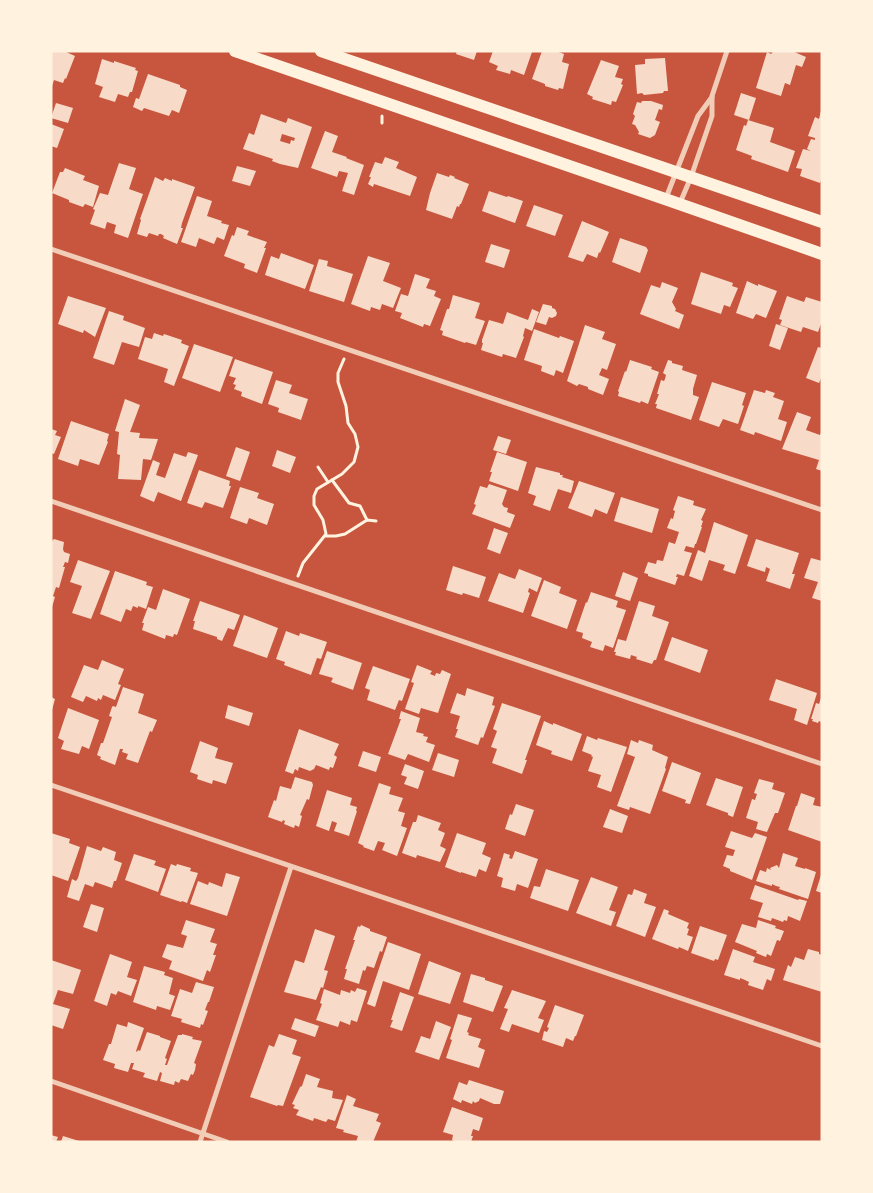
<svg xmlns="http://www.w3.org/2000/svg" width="873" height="1193" font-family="'Titillium Web',sans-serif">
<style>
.building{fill:#f7dbc8;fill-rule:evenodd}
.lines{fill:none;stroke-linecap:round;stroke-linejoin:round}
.path{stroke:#fff3e0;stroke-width:3}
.minor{stroke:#f1ccb7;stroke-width:5}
.primary{stroke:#fff3e0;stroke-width:12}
</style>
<rect width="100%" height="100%" fill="#c8553d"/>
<!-- building -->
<g class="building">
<polygon points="51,51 64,51 75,56 66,79 65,78 63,83 54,80 52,86"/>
<polygon points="457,51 477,51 474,60 456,54"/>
<polygon points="493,51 532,52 524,75 511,70 510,74 496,70 498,66 489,62"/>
<polygon points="542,51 556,51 564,54 562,62 569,64 563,89 559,88 558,90 545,86 545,84 532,79"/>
<polygon points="774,51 792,51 806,57 802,67 796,65 790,85 785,83 781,96 756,88 767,52 771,54"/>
<polygon points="665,58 668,91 664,91 663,93 644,95 642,93 637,94 635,65 645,64 645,59"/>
<polygon points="102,59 114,63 114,61 136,68 135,70 138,71 132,92 130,92 128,97 118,94 115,102 99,97 103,87 95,84"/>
<polygon points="601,60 619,66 615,77 623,79 621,84 623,85 616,102 612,101 611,105 592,99 593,97 587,94"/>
<polygon points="148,74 180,85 180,87 187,90 179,113 172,110 169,116 144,108 142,111 133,107 136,98 139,99"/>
<polygon points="741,93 756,98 749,120 734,115"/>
<polygon points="642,101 651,101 663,105 662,110 659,109 655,120 660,122 655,135 650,138 638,134 639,132 635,125 632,124 635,116 633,114 637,102 641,103"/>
<polygon points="56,103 73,108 68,123 51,118"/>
<polygon points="821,111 822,177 820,183 800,176 802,169 796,168 803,149 811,151 807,149 811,139 815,140 815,138 808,136 815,117 819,119"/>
<path d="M261,114l25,9 2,-5 24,9 -14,41 -18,-4 -8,-3 1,-2 -30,-10 6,-16 5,2zM282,134l13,4 -1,3 -3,-1 -1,4 -10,-3z"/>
<polygon points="748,120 774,128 770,142 795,151 788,172 751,159 752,156 736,150 744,125 746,126"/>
<polygon points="51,124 64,129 57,148 51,146"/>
<polygon points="325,131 338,136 332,152 347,157 346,158 364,165 354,195 342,191 348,173 339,171 337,177 311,168"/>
<polygon points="385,157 399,162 396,168 417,177 410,196 374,184 373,187 368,184 371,177 369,177 375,162 382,164"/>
<polygon points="119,163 136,168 129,189 143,194 128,238 114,233 116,225 107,222 105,229 90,224 95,210 93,209 100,193 108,195"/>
<polygon points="237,166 256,171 250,186 232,181"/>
<polygon points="65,168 85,176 83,180 99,186 93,207 85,204 83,207 69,202 69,200 52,193 60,172 63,172"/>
<polygon points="437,173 449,177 450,175 455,177 454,178 469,184 461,204 460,204 459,207 457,206 452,219 426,210 430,193"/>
<polygon points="155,177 163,181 165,178 172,181 172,179 195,187 182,223 181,228 183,228 177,244 163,238 164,236 161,234 159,234 158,236 149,233 147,237 137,234 141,220 140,219"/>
<polygon points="489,191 507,197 508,196 523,201 515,223 482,211"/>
<polygon points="197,196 212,201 207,216 222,221 221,223 229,225 224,240 217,237 214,244 199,238 196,247 181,242"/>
<polygon points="534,205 563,215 555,236 526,226"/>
<polygon points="582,221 609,232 600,253 599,252 597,258 587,254 583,262 568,257"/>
<polygon points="237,227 249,231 247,235 267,242 264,248 266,248 257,273 244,268 245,264 224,256 232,235 234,236"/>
<polygon points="620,238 646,247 648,250 640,273 612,262"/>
<polygon points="491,244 510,250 504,268 485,262"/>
<polygon points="281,253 314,265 305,289 265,275 271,256 279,259"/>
<polygon points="368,256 390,263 383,281 401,288 393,308 382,304 380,310 371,307 370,311 351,304"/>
<polygon points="319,259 328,261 327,266 353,274 344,302 309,291"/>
<polygon points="701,272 733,283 732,286 738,288 730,307 724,305 721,314 691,304"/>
<polygon points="415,274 430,279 426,288 436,291 434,296 441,299 430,326 424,324 423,327 400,318 402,313 395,311 401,294 408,296"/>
<polygon points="747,281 758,286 758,284 777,291 766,318 756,314 753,319 736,313"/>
<polygon points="662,282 678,288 672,302 676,309 675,311 684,315 679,329 640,314 651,285 660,288"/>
<polygon points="453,295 480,303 475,318 485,321 476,345 466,342 465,343 442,335 443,331 440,330 447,309 449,309"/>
<polygon points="68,296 106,308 95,337 84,330 83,333 58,324"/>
<polygon points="787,296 804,302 806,297 822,302 822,321 818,332 803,327 801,332 780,325 782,320 779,319"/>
<polygon points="543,304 552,306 552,308 555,309 557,313 556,316 552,318 549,317 546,325 536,322"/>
<polygon points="532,309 539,312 532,331 525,328 523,336 524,337 516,358 503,354 502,357 481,350 483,343 482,343 482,340 489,320 503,324 507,312 528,320"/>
<polygon points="109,311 124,316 123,320 145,328 139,347 122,342 114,365 93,358"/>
<polygon points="776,324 788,328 780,350 769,346"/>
<polygon points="585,325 605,332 602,339 616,344 607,370 602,368 599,375 609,379 603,395 588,389 588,387 579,384 577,386 567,381"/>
<polygon points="534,329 559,338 560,336 574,341 563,373 556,370 554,376 541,371 542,366 524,360"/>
<polygon points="154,333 163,336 164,334 182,340 181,343 189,346 174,386 164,382 168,369 138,359 145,337 152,339"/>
<polygon points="194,344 233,357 220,392 182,378"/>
<polygon points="818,347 822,348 822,376 819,383 806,378"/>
<polygon points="235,359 273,372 262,404 241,396 242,392 234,389 236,385 233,384 236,378 229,376"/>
<polygon points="630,360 652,367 651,369 659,372 648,404 641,401 640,403 618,396 619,392 618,391 625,371 626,372"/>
<polygon points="668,360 672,361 672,363 683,366 682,370 697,375 693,389 693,395 699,397 691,420 656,408 657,404 655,404 659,394 657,394 661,380 664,381 665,379 666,375 663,373"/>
<polygon points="276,380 292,385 289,393 308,399 301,420 278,412 279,408 268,404"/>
<polygon points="712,382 746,393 742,405 744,406 738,424 723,419 719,427 699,420"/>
<polygon points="754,390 765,393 766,390 775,393 773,397 784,401 778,419 787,422 781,441 755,432 754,435 740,430"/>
<polygon points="125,399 140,405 130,432 140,433 139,438 158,439 151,460 143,459 141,480 118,479 120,455 117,454 119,432 115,431"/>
<polygon points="797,412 811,417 806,430 820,435 822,431 822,471 816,469 819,460 782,449"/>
<polygon points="71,421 109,434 107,441 108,442 99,465 80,459 78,466 58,459"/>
<polygon points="51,429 57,431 55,435 61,437 54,454 51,453"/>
<polygon points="498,436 511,440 506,454 493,450"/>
<polygon points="236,447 250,452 240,481 226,476"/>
<polygon points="277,450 296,457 290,473 272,466"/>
<polygon points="188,452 198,455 181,501 158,492 154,502 140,496 153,460 160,463 156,475 165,478 174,453 186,457"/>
<polygon points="497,452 527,462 518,491 489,481 492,472 490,472"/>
<polygon points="536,467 560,473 560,475 563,475 562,477 574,481 571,493 558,489 550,511 533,505 536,496 528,493"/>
<polygon points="199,470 230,481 229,486 231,486 223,508 205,502 202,508 187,503"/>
<polygon points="579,481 615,493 607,514 595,509 592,517 568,508"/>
<polygon points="489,484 507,490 502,504 504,507 508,508 507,512 515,515 510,528 472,514 476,505 474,504 480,486 487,488"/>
<polygon points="240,487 259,493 257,498 274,504 267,525 249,518 247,524 230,518"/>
<polygon points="678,496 694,501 693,505 706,509 701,520 703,521 701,527 702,527 696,544 695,544 694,548 686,546 684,551 692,553 684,576 677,574 676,577 678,577 675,585 648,576 648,574 644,573 648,562 656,564 657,560 663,561 669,542 675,544 679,532 667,528 671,518 673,519 675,511 673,510"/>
<polygon points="621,497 659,509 652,533 614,521"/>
<polygon points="714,522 748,535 735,574 723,570 725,565 709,560 702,581 689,576 698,550 705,553"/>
<polygon points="494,528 508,533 500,554 487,549"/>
<polygon points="54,539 64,542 63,549 64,552 70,554 68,563 65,562 63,567 65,567 59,588 56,587 53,596 55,597 52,607 51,542"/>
<polygon points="756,539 799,553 792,574 795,574 790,589 766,581 770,569 766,567 765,572 747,566"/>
<polygon points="811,558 822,561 822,601 812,598 818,582 804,578"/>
<polygon points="78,560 110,571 91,619 72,613 82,586 70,582"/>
<polygon points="453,566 486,577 479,598 463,593 462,595 446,590"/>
<polygon points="519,569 542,578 537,592 529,588 528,592 530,593 523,613 488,601 499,573 515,579"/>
<polygon points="115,571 147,582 146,585 153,587 146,609 138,606 138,608 133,606 131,611 126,609 121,622 100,614"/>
<polygon points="623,572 638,578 630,601 615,596"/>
<polygon points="544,580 561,587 559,593 577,600 567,629 531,616"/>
<polygon points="163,589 190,599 177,635 174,634 173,637 166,635 165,639 142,630 144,623 142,623 148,607 156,610"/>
<polygon points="591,592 618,601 616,607 626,610 613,648 605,645 603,651 590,647 592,642 582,638 583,633 576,631 586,602 587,603"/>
<polygon points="200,601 240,615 234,630 228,628 222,641 217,639 217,637 193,629 195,621 193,621"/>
<polygon points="639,601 655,606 652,616 669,622 656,660 654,660 652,664 636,659 637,657 631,655 630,659 615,655 616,652 614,652 618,639 626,641"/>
<polygon points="244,615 278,628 267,658 233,646"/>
<polygon points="286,631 299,636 300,633 327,642 321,659 317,658 311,675 284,665 285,662 276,659"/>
<polygon points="672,637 708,650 700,673 664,660"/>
<polygon points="327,651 362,663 353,690 331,682 333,678 319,674"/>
<polygon points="102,660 124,669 118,684 121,685 115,700 103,695 101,700 98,698 97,701 86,696 83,702 71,697 84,665 98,670"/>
<polygon points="417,665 432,671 430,674 435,676 436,673 440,674 442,670 451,674 438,713 421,708 419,714 405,709 414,683 411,682"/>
<polygon points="373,666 410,679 402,701 399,700 395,710 367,700 370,690 365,688"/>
<polygon points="776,679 817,693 807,725 794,720 797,709 769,700"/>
<polygon points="123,687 144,694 138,713 157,720 152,732 150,731 138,763 126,759 128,754 122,752 123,749 120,749 115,765 100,759 101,757 97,755 101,743 103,743 112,717 109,716 112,707 113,706 116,707"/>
<polygon points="467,688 494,697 492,705 495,706 483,738 481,737 478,745 455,737 458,729 456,729 460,716 450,713 457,693 465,696"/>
<polygon points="822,695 822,720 821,722 819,721 818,723 812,721 813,719 811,719 816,703 819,704"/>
<polygon points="51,697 55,699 52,710 51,710"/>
<polygon points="502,703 541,716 525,760 527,760 522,774 492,763 497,749 491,747 497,731 493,729"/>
<polygon points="228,705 253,713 249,726 225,718"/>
<polygon points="68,708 99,720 89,749 82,746 79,754 61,749 64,741 58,738"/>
<polygon points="401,711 420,718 416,732 424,734 423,736 428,737 426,742 435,745 429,762 408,754 405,760 388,754 401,719 399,719"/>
<polygon points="544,721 553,725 553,723 582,734 572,761 551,754 552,751 536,745"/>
<polygon points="299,729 339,744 334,755 337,757 333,768 330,767 329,770 316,765 314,769 310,771 299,767 298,771 295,769 293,774 285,771"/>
<polygon points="587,736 597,740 598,738 627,747 611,792 597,787 601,775 588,771 593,757 591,756 592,755 582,751"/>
<polygon points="631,740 638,743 639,740 653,745 652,750 668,757 665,768 666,769 650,814 630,807 629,810 617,806 635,757 627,754"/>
<polygon points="200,741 218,748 215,758 233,763 226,784 213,780 212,784 197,779 198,775 190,772"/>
<polygon points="363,751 381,757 376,772 358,766"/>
<polygon points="438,753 459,760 454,777 432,770"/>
<polygon points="672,762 701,773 690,804 685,803 686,800 662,791"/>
<polygon points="405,764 424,771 418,789 404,784 407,777 401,775"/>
<polygon points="295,777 312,782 313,785 309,800 307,799 300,815 302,816 299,827 295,825 294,828 284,824 285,821 283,820 282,822 268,817 274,800 276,801 280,786 291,789"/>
<polygon points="716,778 743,787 733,817 728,815 728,813 706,805"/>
<polygon points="759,779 774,783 772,789 785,793 778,813 775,813 767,832 756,829 758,822 746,818 752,799 755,800 757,794 754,793"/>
<polygon points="379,783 391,787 389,794 403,798 398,811 405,813 401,826 407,828 397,856 382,850 385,843 378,841 374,851 363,847 364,846 358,843"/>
<polygon points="327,790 352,798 350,805 357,807 356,811 357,811 349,836 334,831 337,823 332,821 329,831 316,826"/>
<polygon points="801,793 815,798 813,805 822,807 822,842 788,830 796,806 797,806"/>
<polygon points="516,804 534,810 525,836 505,829 510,814 512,815"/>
<polygon points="610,809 628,816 622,833 603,827"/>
<polygon points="418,815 441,823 438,830 445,833 440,846 446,849 440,862 417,855 416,858 402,853 413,822 416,822"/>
<polygon points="731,831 752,838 755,833 767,837 752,880 730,871 730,869 723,866 727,855 733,856 735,850 725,847"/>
<polygon points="51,833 70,839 69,843 80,847 68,881 51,875"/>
<polygon points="457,833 486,843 482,854 491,858 486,872 479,869 476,877 461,872 461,873 445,867"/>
<polygon points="87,846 101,851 103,847 116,852 114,860 122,863 116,881 114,881 112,888 95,882 93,887 85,884 79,901 67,897 72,879 76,881 78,878"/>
<polygon points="515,851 538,859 528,888 517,884 515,891 501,887 503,878 497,876 504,853 510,855 509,858 512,859"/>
<polygon points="783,853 798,858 795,866 805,869 805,868 816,872 808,899 779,889 780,887 776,886 772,884 772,886 756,881 760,870 766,872 767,868 771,870 770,868 777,865 779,868"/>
<polygon points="134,854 156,861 154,865 166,869 158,892 125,880"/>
<polygon points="171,864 176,866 177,864 191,868 190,871 198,873 187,903 182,901 181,902 160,895"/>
<polygon points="546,869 579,880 568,911 530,898 534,886 540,887"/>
<polygon points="226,873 240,877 227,916 190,904 198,881 208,885 209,882 222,887"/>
<polygon points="821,875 822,875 822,893 816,891"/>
<polygon points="591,877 618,887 609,910 616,912 611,926 576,913"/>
<polygon points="755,885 798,900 799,899 807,901 800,921 788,916 787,921 784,920 783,922 772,918 771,921 758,917 763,903 750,899"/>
<polygon points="634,889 647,894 644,903 656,907 645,937 616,926 628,894 632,895"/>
<polygon points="91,904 104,908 97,932 83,927"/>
<polygon points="664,909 669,911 668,914 689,923 687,928 689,929 687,935 693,937 688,951 679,947 678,949 652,939"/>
<polygon points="186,920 215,929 210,942 217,944 213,955 216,955 210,972 207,970 203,981 169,969 172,961 162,957 167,944 183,948 187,936 181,934"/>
<polygon points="758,920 776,926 775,928 784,931 780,941 777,940 771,956 767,954 766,957 756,953 757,951 735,942 742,924 756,928"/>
<polygon points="361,925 370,929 370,931 387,937 382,952 380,951 374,968 367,966 365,971 363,970 359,984 344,979 347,969 345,969 355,940 353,940 358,926 360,927"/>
<polygon points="700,926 727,935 718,960 715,959 714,961 691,953"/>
<polygon points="315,929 335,936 324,970 328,971 323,988 321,987 316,1000 284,992 295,960 304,963"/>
<polygon points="388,942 421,954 409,990 383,981 375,1007 367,1004"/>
<polygon points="733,949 755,957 753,962 775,969 771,981 767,979 763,990 748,985 749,982 745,980 740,978 740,980 724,975"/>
<polygon points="808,949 819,952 819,954 822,955 822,992 783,980 788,965 791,967 795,957 804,960"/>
<polygon points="110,954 132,962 127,977 137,980 131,996 118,991 116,995 111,993 107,1006 94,1001"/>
<polygon points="51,960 81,970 73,994 58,990 53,1004 70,1009 63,1029 51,1025"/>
<polygon points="429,961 461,973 450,1004 418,994"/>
<polygon points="144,966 165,972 164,975 173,978 169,994 175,996 170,1010 157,1006 156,1010 133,1002"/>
<polygon points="471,974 485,978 485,980 503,986 493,1012 463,1002"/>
<polygon points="196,982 214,987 209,1002 208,1002 205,1010 208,1011 203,1025 201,1024 200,1028 181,1022 182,1019 171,1016 180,989 192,993"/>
<polygon points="357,988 367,991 357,1022 351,1020 350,1025 340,1021 338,1027 316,1020 322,1004 320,1003 324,989 340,995 341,990 350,993 351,990 355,992"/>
<polygon points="512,990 546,1001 538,1018 544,1020 539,1033 512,1024 509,1032 500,1029 508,1009 504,1008"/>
<polygon points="400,992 414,997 402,1031 390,1027 393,1020 391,1020"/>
<polygon points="555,1005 584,1015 576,1036 575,1036 573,1041 566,1038 563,1047 542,1040 544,1031 547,1032 549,1028 547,1027"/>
<polygon points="458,1014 472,1018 467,1032 469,1033 468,1035 481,1039 478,1047 485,1050 479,1068 446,1058 452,1040 450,1039"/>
<polygon points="295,1018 319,1026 315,1037 291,1029"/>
<polygon points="436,1021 451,1027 439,1060 415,1052 421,1036 430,1039"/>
<polygon points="128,1022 144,1028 136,1051 137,1052 138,1050 140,1051 147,1032 160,1036 160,1037 171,1041 165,1058 167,1059 165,1065 167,1065 178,1035 182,1035 182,1034 193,1037 192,1039 202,1041 194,1063 196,1064 195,1070 193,1075 191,1074 188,1081 181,1079 179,1083 175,1081 174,1085 160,1081 162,1073 160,1072 157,1081 143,1077 145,1073 132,1069 134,1063 131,1063 128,1072 114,1068 115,1064 103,1060 109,1044 111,1044 117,1024 127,1027"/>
<polygon points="279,1034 297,1040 292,1054 301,1057 283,1106 278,1105 277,1106 250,1097 269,1045 274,1047"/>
<polygon points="306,1074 320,1079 317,1087 333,1091 332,1098 343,1100 335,1121 328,1119 326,1122 314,1118 313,1121 296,1115 299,1110 293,1108 295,1105 292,1104 300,1087 302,1086"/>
<polygon points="469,1080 504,1091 500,1104 494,1104 480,1098 479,1101 475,1103 473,1101 472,1104 462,1100 461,1103 453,1099 459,1082 467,1085"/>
<polygon points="347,1095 356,1099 353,1106 379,1114 376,1121 381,1123 373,1142 356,1142 358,1136 343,1132 344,1130 336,1128"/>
<polygon points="452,1107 483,1118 479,1131 473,1129 471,1136 473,1136 471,1142 456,1142 452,1140 453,1135 443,1132"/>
<polygon points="51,1135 58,1137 56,1142 51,1142"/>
<polygon points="63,1136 79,1141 79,1142 61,1142"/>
</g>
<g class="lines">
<!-- path -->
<g class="path">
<polyline points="382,123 382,116"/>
<polyline points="318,467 328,482"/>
<polyline points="332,480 349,503 360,506 367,520"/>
<polyline points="326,536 336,536 345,534 367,520 376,521"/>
<polyline points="298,576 303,563 326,534 323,520 314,505 314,496 317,489 342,474 354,462 358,447 355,434 348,423 346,406 338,382 338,373 344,359"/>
</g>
<!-- minor -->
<g class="minor">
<polyline points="666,198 698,116 712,97"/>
<polyline points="680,203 691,177 712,116 712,96 727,51"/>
<polyline points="51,249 822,510"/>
<polyline points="51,501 822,764"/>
<polyline points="51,785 822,1046"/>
<polyline points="51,1081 227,1142"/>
<polyline points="200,1142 291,867"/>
</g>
<!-- primary -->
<g class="primary">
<polyline points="235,51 665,199 822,254"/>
<polyline points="321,51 822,222"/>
</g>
</g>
<!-- border -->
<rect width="873" height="1193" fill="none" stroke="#fff3e0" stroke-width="105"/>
</svg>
